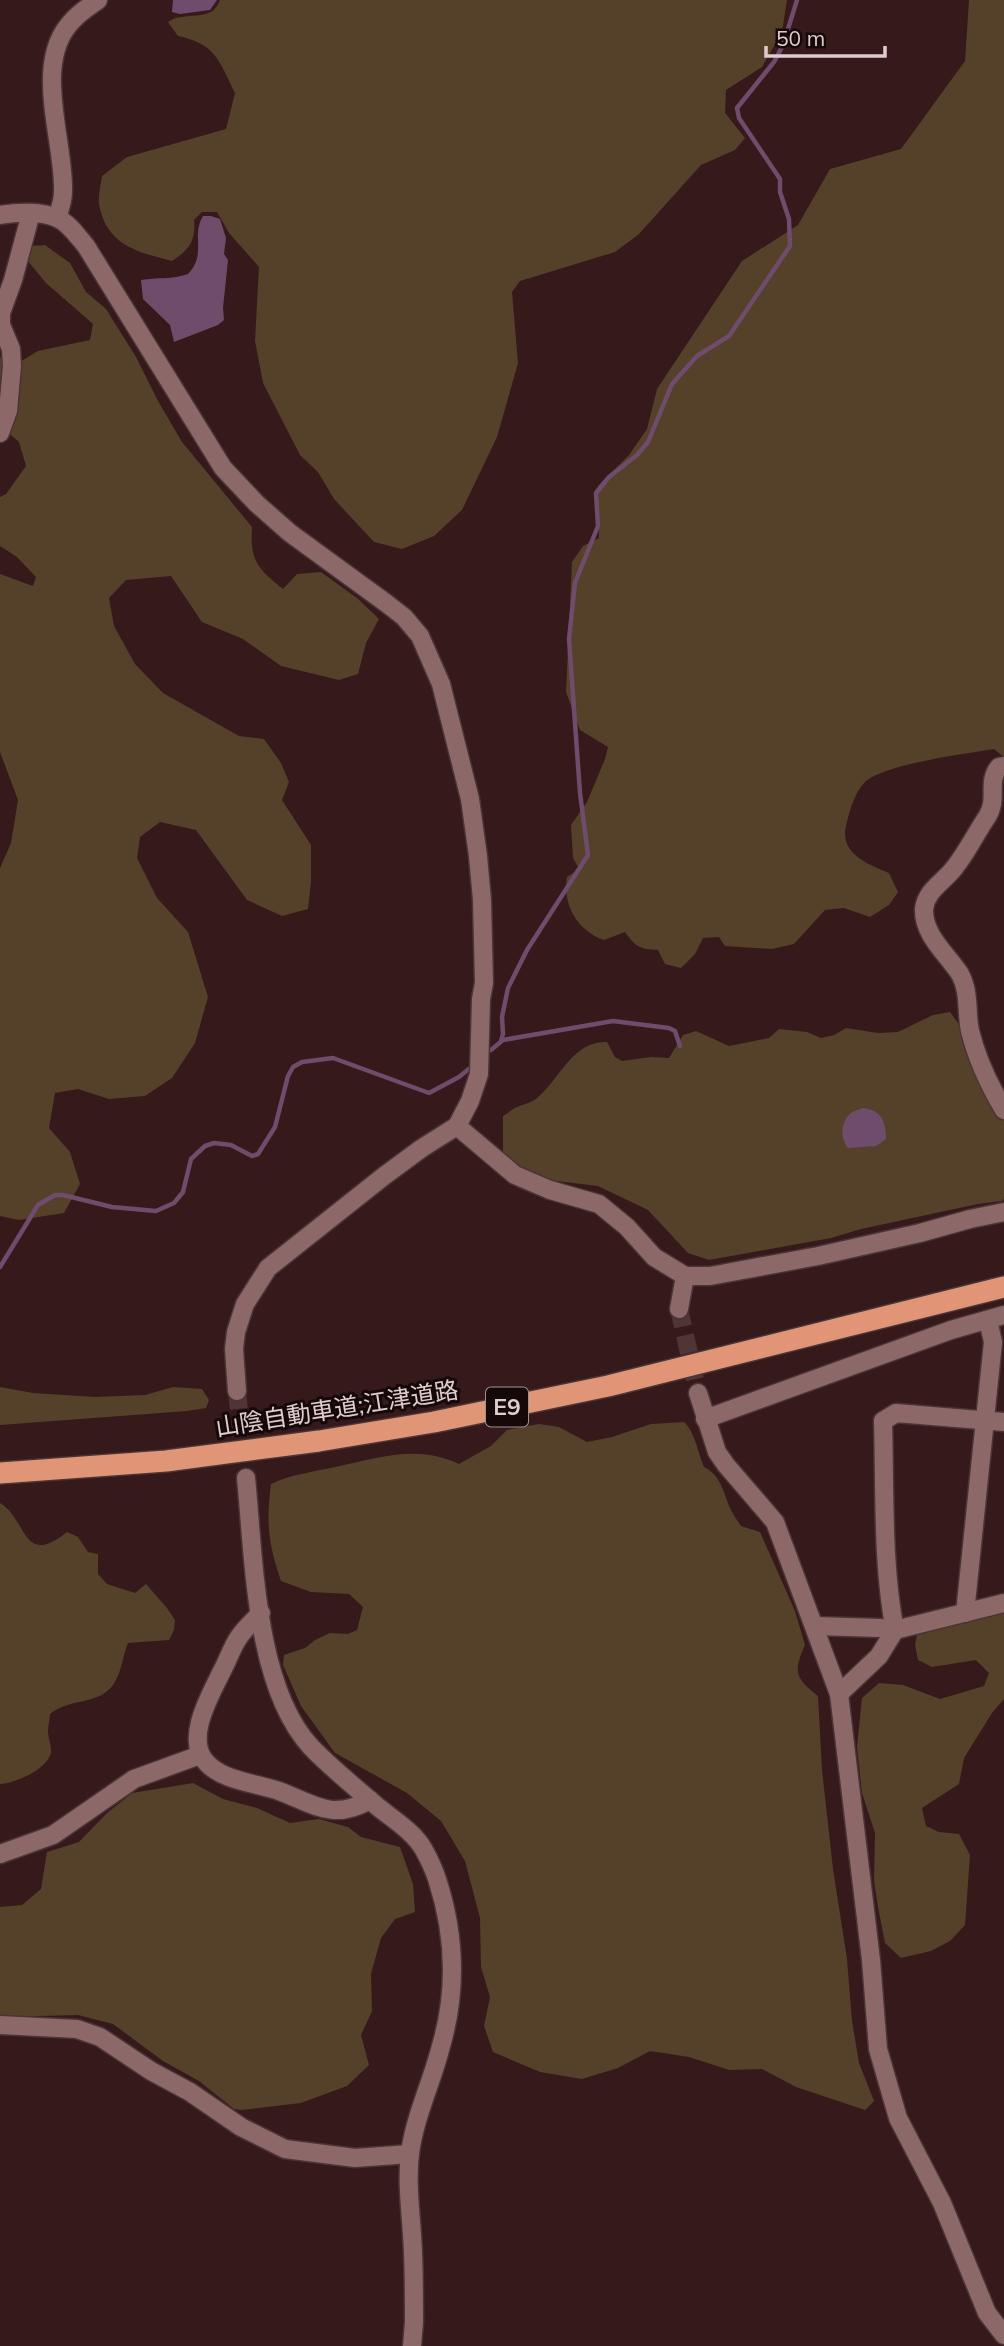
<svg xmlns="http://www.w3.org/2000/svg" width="1004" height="2346" font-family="Mulish,'Noto Sans JP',sans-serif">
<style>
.green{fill:#55402a}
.water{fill:#6f4b6c}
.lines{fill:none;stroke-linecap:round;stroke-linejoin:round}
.stream{stroke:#6f4b6c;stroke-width:4.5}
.minor-tunnel{stroke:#503436;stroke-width:18;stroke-dasharray:18 9;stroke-linecap:butt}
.minor-casing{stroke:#4b3436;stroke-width:21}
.motorway-casing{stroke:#4b3436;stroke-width:24}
.minor{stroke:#8c6869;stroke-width:18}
.motorway{stroke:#e19577;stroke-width:21}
.labels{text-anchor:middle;stroke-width:6;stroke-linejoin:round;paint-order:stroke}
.shield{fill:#150809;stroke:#a39192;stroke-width:2}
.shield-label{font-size:23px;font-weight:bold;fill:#e0cccc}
.street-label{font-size:24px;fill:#e0cccc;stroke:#150809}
</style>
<rect width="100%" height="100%" fill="#36191b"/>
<!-- green -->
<g class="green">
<path d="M220,0h567l-5,32 -20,35 -36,23 -1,23 20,25 -10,12 -34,15 -62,69 -24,18 -95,29 -8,11 6,71 -21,74 -35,73 -28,26 -32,13 -28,-7 -40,-43 -16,-27 -18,-17 -37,-72 -8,-42 4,-74 -30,-34 -12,-21h-15l-8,8c2,21 -5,30 -22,41 -35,-9 -66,-16 -73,-57 -1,-9 2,-20 3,-28l25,-19 99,-28 9,-36c-16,-32 -19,-49 -57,-57l-10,-14c16,-12 44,2 52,-22z"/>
<path d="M969,0h35v757l-10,-8c-28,5 -112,15 -130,34 -9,10 -14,26 -17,39 -10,31 20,42 42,51l9,19 -9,13 -19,12 -26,-9 -19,2 -31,34 -22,5 -47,-3 -6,-9 -16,1 -8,16 -14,14 -16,-4 -7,-14c-19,-1 -22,-3 -33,-18l-21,8c-26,-9 -42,-35 -37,-63l12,-8 -6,-11 -2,-33 16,-23 18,-43 3,-12 -28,-17 -14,-38 6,-130 11,-16 16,-8c0,-18 -3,-34 -1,-52l31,-31 18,-26 10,-40 85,-128 56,-36 32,-56 71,-20 64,-88z"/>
<path d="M45,245l25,18 16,29 20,17 30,48 22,44 24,41 70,85c-2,34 5,41 31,62l14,-15 24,-2 36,26 22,21 -13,24 -8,31 -19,6 -58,-14 -38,-27 -41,-17 -31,-46 -45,4 -17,18 5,28 21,38 28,29 76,43 25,3 17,24 8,19 -7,18 29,45v36l-3,28 -26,7 -35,-16 -51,-70 -36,-8 -20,15 -3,21 20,40 31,34 20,65 -13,46 -23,35 -27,18 -36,3 -31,-10 -23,4 -6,35 21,24 10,32 -16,29 -45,7 -19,-4v-348l11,-25 7,-43 -18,-48v-178l33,12 3,-9 -19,-20 -17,-11v-49l6,-3 20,-28 -7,-24 -19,-16v-69l3,2 20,1 15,-9 52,-11 3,-16 -47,-41 -19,-23 4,-14z"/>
<path d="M950,1012l11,15 26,65 17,29v78l-2,2 -24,3 -117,25 -30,9 -122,22 -21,-7 -40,-43 -50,-24 -58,-7 -29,-16 -8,-11v-36c5,-3 9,-7 14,-9 7,-3 14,-4 20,-9 22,-18 36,-58 70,-56l8,15 7,4 29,-4 18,1 14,-23 13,-4 33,15 40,-8 10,-9 28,3 14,6 13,-3 12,-7 32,5 20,-1 35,-17z"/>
<polygon points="0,1387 33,1393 95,1397 145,1395 173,1387 202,1389 209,1400 206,1408 187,1411 0,1425"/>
<path d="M684,1422c11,10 14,31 20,45 16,8 19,23 25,39 3,7 8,14 12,20l19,6 35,79 10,34c-12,27 -10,33 13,51l4,74 11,99 14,90 5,62 7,42 15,38 -9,9 -69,-23 -34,-18 -33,1 -40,-13 -39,-6 -32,17 -36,11 -42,-7 -47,-20 -9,-26 6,-29 -9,-30 -1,-49 -15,-57 -24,-40 -34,-28 -72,-40 -34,-47 -18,-41 1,-10 21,-7 10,-8 15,-7 18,1 9,-4 6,-23 -14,-13 -38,-2 -30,-11c-13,-39 -15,-57 -10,-97 21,-10 42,-12 64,-17 44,-9 81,-23 124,-3l32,-18 16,-16 32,-6 20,3 28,15 25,-5 39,-13z"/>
<path d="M0,1503c28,17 22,65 67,29l11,5 10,15 10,2v20l9,10 28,9 11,-9 21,24 8,12 -1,10 -5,10 -41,3c-5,12 -6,26 -12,37 -14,27 -44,16 -66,34 0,5 -2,11 -2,17 0,7 4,16 3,22 -5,17 -35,30 -51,31z"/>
<polygon points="1004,1611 1004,1699 992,1713 964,1758 959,1784 922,1808 926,1826 939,1832 959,1834 970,1855 965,1925 950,1941 931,1951 901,1958 885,1943 878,1907 874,1881 875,1833 862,1793 857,1747 862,1698 879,1683 903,1685 940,1699 984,1686 989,1673 976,1660 932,1667 918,1660 915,1645 917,1634"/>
<polygon points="193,1783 223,1799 257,1808 290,1823 319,1819 348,1827 361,1837 400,1847 413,1884 415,1912 395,1919 381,1938 371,1974 372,2011 361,2035 369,2065 347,2086 301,2103 242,2110 234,2109 199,2081 163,2061 113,2024 78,2015 0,2017 0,1907 22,1905 41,1889 47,1852 79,1842 107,1813 132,1793"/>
</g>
<!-- water -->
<g class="water">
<polygon points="173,0 217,0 210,10 180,14 172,12"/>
<path d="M203,216h8l9,3 6,19 -2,16 4,6 -5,48 1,12 -6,5 -44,17 -4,-17 -27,-26 -2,-19c16,-3 31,0 47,-6 19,-20 3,-38 15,-58z"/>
<path d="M863,1108c19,2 23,14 23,31l-10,7 -28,2c-7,-8 -8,-23 0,-32 3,-5 10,-6 15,-8z"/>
</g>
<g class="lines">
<!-- stream -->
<g class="stream">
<polyline points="501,1041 503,1034 502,1017 508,988 527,950 588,855 580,793 569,639 575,583 598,526 596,493 609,477 637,455 648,442 672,384 697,356 729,336 790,246 789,219 780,192 780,179 739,118 737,108 774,62 783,45 797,0"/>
<polyline points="491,1050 503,1040 613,1021 669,1028 675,1031 680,1046"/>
<polyline points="0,1267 38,1205 55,1195 63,1195 112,1207 156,1211 174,1203 183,1192 191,1159 205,1146 214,1143 231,1145 252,1156 258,1154 275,1127 288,1076 293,1067 302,1062 333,1058 429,1093 459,1077 470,1068"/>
</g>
<!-- minor-tunnel -->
<g class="minor-tunnel">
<polyline points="679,1309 698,1393"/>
<polyline points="237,1391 246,1478"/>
</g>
<defs>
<g id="minor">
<path d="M0,215c17,-3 41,-4 57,3 12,5 21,19 29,28l137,222 34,36 33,29 96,70 18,14 16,19 21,48 29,115 8,57 4,44 2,83 -3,16 -2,75 -9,27 -13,25 -35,22 -38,28 -116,92 -23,36 -9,28 -2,17 3,42"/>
<path d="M57,218c3,-9 6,-17 6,-26 2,-51 -32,-130 10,-172 7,-8 17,-14 25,-20"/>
<polyline points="0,433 8,411 12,366 11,349 1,325 1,313 13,280 31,213"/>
<path d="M1004,766l-5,1c-13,16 0,31 -12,50 -11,16 -20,35 -32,50 -10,14 -29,23 -31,42 -1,26 23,45 36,65 10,18 6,38 10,57 7,28 19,54 34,79"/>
<polyline points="457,1126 515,1175 550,1190 599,1204 627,1227 654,1257 685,1276 679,1309"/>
<polyline points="685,1276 710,1276 818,1256 920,1233 970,1219 1004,1212"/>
<polyline points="698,1393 717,1452 726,1465 775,1522 839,1694 871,1960 878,2049 898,2118 942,2203 987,2313 1004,2335"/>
<polyline points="705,1419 951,1330 1004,1315"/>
<path d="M246,1478c8,79 9,209 65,269 20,21 45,41 67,60 16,13 36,25 46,43 5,9 10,20 13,29 18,55 20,112 4,167 -9,36 -26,70 -31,107 -4,33 2,67 3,100 1,23 1,46 1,69l-2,24"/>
<path d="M261,1613c-7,7 -16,15 -22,24 -7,10 -11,23 -17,34 -11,23 -37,66 -17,90 16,20 51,22 74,30 37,14 53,30 91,9"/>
<polyline points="965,1613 993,1342 988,1320"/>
<path d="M814,1626l66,2 15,2c-13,-64 -10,-142 -12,-209l13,-8 108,9"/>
<polyline points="839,1694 879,1656 895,1630 1004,1603"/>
<polyline points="0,1854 53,1835 134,1779 200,1755"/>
<polyline points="0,2025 77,2029 100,2037 151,2071 190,2092 241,2127 285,2149 355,2158 410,2154"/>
</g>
<polyline id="motorway" points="0,1473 166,1461 319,1441 434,1422 608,1386 1004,1287"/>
</defs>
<!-- minor casing -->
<use href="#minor" class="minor-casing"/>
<!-- motorway casing -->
<use href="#motorway" class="motorway-casing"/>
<!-- minor -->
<use href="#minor" class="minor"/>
<!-- motorway -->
<use href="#motorway" class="motorway"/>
</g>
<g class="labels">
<!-- shield labels -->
<rect class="shield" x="486" y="1387.5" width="42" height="39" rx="5"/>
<g class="shield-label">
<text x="507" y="1415">E9</text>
</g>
<!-- street labels -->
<g class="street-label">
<text transform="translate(337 1409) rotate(-9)" y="8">山陰自動車道;江津道路</text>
</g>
</g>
<!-- scale -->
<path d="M766 46v10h119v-10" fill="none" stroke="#e0cccc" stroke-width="3.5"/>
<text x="776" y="46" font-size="21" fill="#e0cccc" stroke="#150809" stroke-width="5" paint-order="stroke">50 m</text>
</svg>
